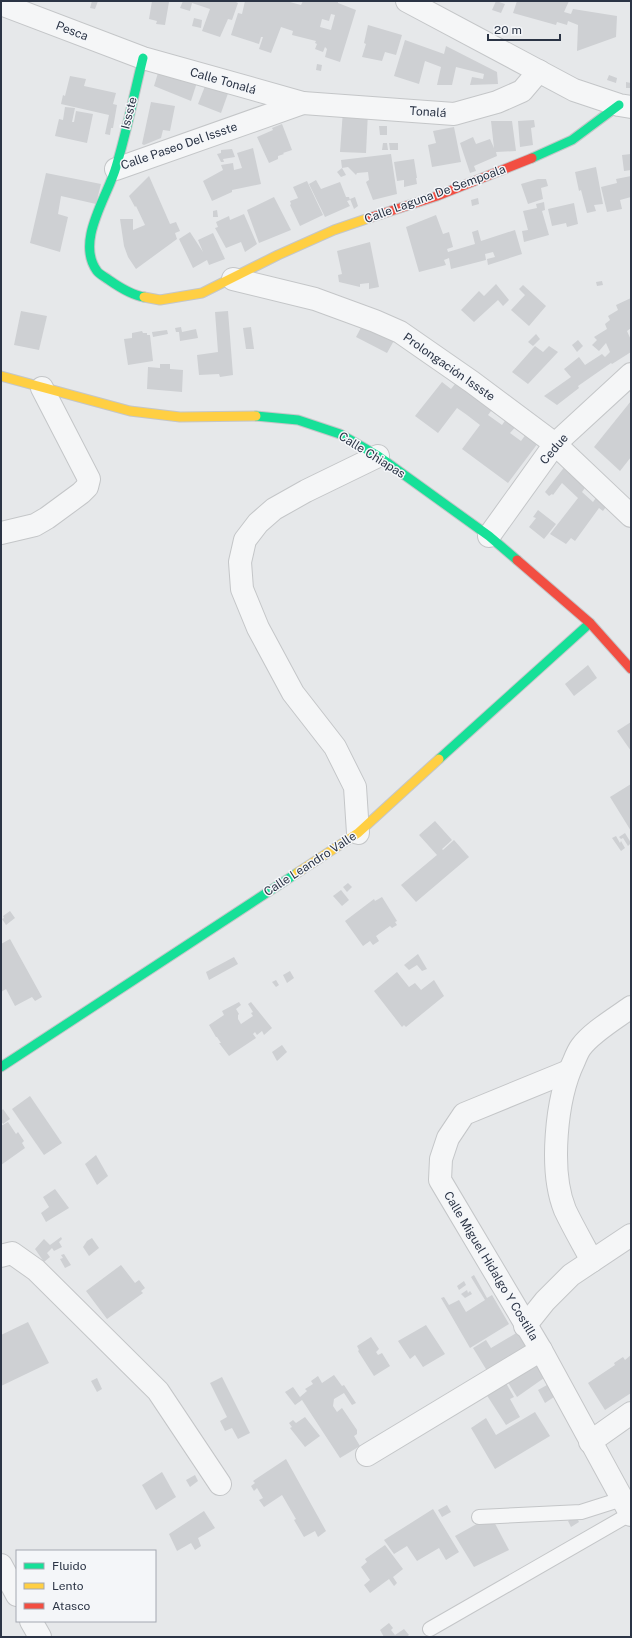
<svg xmlns="http://www.w3.org/2000/svg" width="632" height="1638" font-family="'Public Sans',sans-serif">
<style>
.building{fill:#ced0d3;fill-rule:evenodd}
.lines{fill:none;stroke-linecap:round;stroke-linejoin:round}
.lane-casing{stroke:#c4c6c8;stroke-width:16}
.street-casing{stroke:#c4c6c8;stroke-width:24}
.fast-casing{stroke:#c4c6c8;stroke-width:11}
.slow-casing{stroke:#c4c6c8;stroke-width:11}
.jam-casing{stroke:#c4c6c8;stroke-width:11}
.lane{stroke:#f5f6f7;stroke-width:14}
.street{stroke:#f5f6f7;stroke-width:22}
.fast{stroke:#16e098;stroke-width:9}
.slow{stroke:#ffcf43;stroke-width:9}
.jam{stroke:#f24e42;stroke-width:9}
.labels{text-anchor:middle;stroke-width:3;stroke-linejoin:round;paint-order:stroke}
.street-label{font-size:12px;fill:#2b3445;stroke:#f4f6f9}
</style>
<rect width="100%" height="100%" fill="#e6e8ea"/>
<!-- building -->
<g class="building">
<polygon points="92,1 98,1 95,9 90,8"/>
<polygon points="152,1 169,2 165,25 156,24 157,21 149,19"/>
<polygon points="183,1 234,1 238,3 232,20 228,19 220,37 202,31 210,9 192,3 190,11 180,8"/>
<path d="M245,1h41l15,4 2,-4h35v2l18,7 -16,52 -15,-5 2,-8 -2,-2 -2,5 -8,-3 2,-5 -2,-1 1,-2 -24,-6 1,-4 -12,-4 -10,26 -12,-4 4,-12h-2l-2,7 -28,-9 7,-22 4,1zM331,14l4,1 -4,15 -11,-3 2,-8 7,2z"/>
<polygon points="496,1 505,4 501,13 492,10"/>
<polygon points="517,1 569,1 564,12 571,14 573,9 617,16 616,37 577,51 578,25 568,21 567,25 557,22 556,25 513,13"/>
<polygon points="194,18 202,20 201,28 192,26"/>
<polygon points="368,25 402,35 396,55 385,52 382,61 362,57 366,44 364,43"/>
<polygon points="405,40 444,54 446,46 497,72 498,84 470,85 472,77 483,79 484,74 456,67 452,85 437,85 441,67 425,61 419,84 394,76"/>
<polygon points="162,60 199,76 191,101 154,86"/>
<polygon points="317,64 322,65 321,71 316,70"/>
<polygon points="609,75 617,78 616,83 607,80"/>
<polygon points="70,76 86,79 84,86 116,93 113,104 117,105 113,128 111,128 110,135 105,134 109,115 61,104 63,95 65,96"/>
<polygon points="209,76 231,85 221,113 198,104"/>
<polygon points="626,82 631,83 631,88 626,88"/>
<polygon points="151,102 175,106 170,131 163,130 161,138 144,145 142,144"/>
<polygon points="65,107 75,108 72,122 74,122 76,111 93,114 87,143 55,136 59,119 63,120"/>
<polygon points="343,110 368,112 366,153 340,152"/>
<polygon points="534,120 535,127 531,128 533,145 520,147 518,121"/>
<polygon points="491,121 512,121 516,151 496,152 497,156 474,166 476,171 470,173 460,143 473,137 476,144 490,139 494,148"/>
<polygon points="282,124 292,150 283,153 284,154 278,156 278,159 269,163 257,137 273,130 272,128"/>
<polygon points="379,126 387,126 387,135 380,135"/>
<polygon points="454,127 461,162 432,167 428,145 436,143 433,131"/>
<polygon points="383,143 387,143 388,150 382,150"/>
<polygon points="389,143 398,143 398,150 390,150"/>
<polygon points="253,148 261,184 232,190 232,192 212,201 203,181 223,170 221,165 233,163 234,170 242,168 237,153"/>
<polygon points="232,149 235,157 223,159 224,162 221,162 217,154 221,153 221,150"/>
<polygon points="391,154 397,194 373,200 366,182 369,180 368,172 357,173 356,175 348,167 342,168 341,160"/>
<polygon points="631,154 631,170 624,171 622,155"/>
<polygon points="414,159 417,178 416,178 417,184 404,187 404,180 397,181 394,162"/>
<polygon points="596,167 603,204 594,205 596,211 587,213 581,190 579,191 575,172"/>
<polygon points="342,168 346,175 341,177 337,172"/>
<polygon points="46,173 101,184 96,204 61,196 58,214 68,217 60,252 30,243"/>
<polygon points="149,176 170,224 176,222 180,231 175,233 177,239 136,269 128,257 124,246 120,219 133,219 133,230 145,225 136,206 135,207 129,196"/>
<polygon points="631,176 631,197 620,200 622,209 607,212 601,187 617,183 616,179"/>
<polygon points="538,179 546,179 548,186 541,188 543,199 528,204 521,184"/>
<polygon points="316,180 321,189 340,182 346,197 349,197 350,200 347,201 350,206 325,217 309,184"/>
<polygon points="307,181 323,215 300,226 290,205 291,204 290,201 298,198 293,187"/>
<polygon points="274,197 291,230 259,243 247,210"/>
<polygon points="355,197 358,206 354,209 350,199"/>
<polygon points="478,198 479,204 472,206 471,200"/>
<polygon points="544,202 545,210 542,211 549,235 524,242 522,231 528,230 523,211 537,208 536,204"/>
<polygon points="574,203 578,224 567,227 566,223 552,226 548,209"/>
<polygon points="217,210 218,217 213,217 213,211"/>
<polygon points="244,214 257,244 245,252 241,242 226,248 215,228 218,227 216,222 229,216 230,220"/>
<polygon points="436,215 443,234 449,232 453,247 447,249 448,252 475,244 472,232 478,230 481,241 515,230 522,254 488,265 487,259 495,257 493,252 485,254 486,260 451,269 449,258 444,260 446,265 419,272 406,227"/>
<polygon points="190,232 203,252 198,240 213,233 225,259 209,265 207,260 193,268 179,239"/>
<polygon points="370,242 379,287 369,289 369,283 360,284 360,287 339,282 338,275 342,274 337,251"/>
<polygon points="602,281 603,285 597,286 596,282"/>
<polygon points="496,284 509,300 503,306 498,300 474,322 461,310 479,291 484,296"/>
<polygon points="523,285 546,306 529,326 511,310 525,295 519,289"/>
<polygon points="631,298 631,328 627,331 631,340 631,352 612,364 611,363 578,386 579,388 557,405 544,396 571,377 564,369 579,357 585,365 602,354 605,357 610,352 606,343 599,351 592,345 597,340 594,337 607,329 605,324 610,320 608,316 618,310 616,305"/>
<polygon points="21,311 47,316 39,350 14,345"/>
<polygon points="228,311 233,375 220,377 219,374 199,375 197,355 218,352 215,312"/>
<polygon points="364,322 396,337 387,353 356,337"/>
<polygon points="181,327 182,332 196,329 198,338 180,341 179,332 176,332 175,328"/>
<polygon points="251,327 254,349 246,349 243,328"/>
<polygon points="167,330 168,334 153,337 152,332"/>
<polygon points="142,331 143,333 147,333 147,335 150,335 153,361 128,365 124,339 132,338 132,333"/>
<polygon points="536,334 540,339 533,346 528,342"/>
<polygon points="578,340 583,346 577,352 572,345"/>
<polygon points="535,346 543,352 549,346 558,352 528,384 512,372"/>
<polygon points="160,364 170,364 170,369 183,370 182,392 147,389 148,367 160,368"/>
<polygon points="459,379 494,407 488,415 502,425 509,415 519,423 510,433 521,441 529,430 541,439 508,483 462,449 480,425 467,415 457,408 438,433 415,416 442,382 451,389"/>
<polygon points="631,401 631,457 620,471 594,447"/>
<polygon points="566,465 587,485 582,492 593,502 598,495 608,504 603,511 599,508 575,541 571,538 566,544 550,534 578,498 562,483 553,495 552,494 549,496 545,492"/>
<polygon points="538,510 556,524 544,539 529,527 536,518 533,517"/>
<polygon points="588,665 597,678 574,696 565,684"/>
<polygon points="631,722 631,751 617,731"/>
<polygon points="631,784 631,831 610,797"/>
<polygon points="435,821 452,840 442,849 443,850 454,840 469,857 416,902 401,885 437,855 419,835"/>
<polygon points="625,833 631,843 628,846 623,838 621,839 619,837"/>
<polygon points="616,836 620,843 621,841 625,848 621,851 612,838"/>
<polygon points="348,883 352,887 347,892 343,887"/>
<polygon points="341,890 349,900 342,906 333,896"/>
<polygon points="382,897 397,921 395,922 397,925 392,928 390,926 376,936 379,941 373,945 370,941 363,946 345,921 374,899 375,901"/>
<polygon points="10,911 15,918 6,925 2,919 4,918 3,916"/>
<polygon points="10,939 42,997 35,1001 32,997 15,1006 6,989 1,992 1,944"/>
<polygon points="418,954 427,969 422,971 417,965 409,970 404,965"/>
<polygon points="234,957 238,964 209,980 206,972"/>
<polygon points="290,971 294,978 287,983 283,975"/>
<polygon points="397,972 409,987 415,983 421,990 434,980 444,996 406,1027 404,1025 402,1027 374,991"/>
<polygon points="276,980 279,985 276,987 272,982"/>
<polygon points="239,1002 241,1005 236,1009 239,1014 238,1015 238,1019 241,1024 253,1016 251,1013 253,1012 248,1004 251,1002 272,1028 264,1035 262,1031 257,1035 255,1032 253,1034 256,1038 229,1056 219,1043 221,1043 217,1037 216,1037 209,1025 224,1015 222,1011"/>
<polygon points="282,1045 287,1052 277,1061 272,1052"/>
<polygon points="30,1096 62,1143 44,1155 12,1109"/>
<polygon points="3,1109 10,1119 3,1124 1,1121 1,1111"/>
<polygon points="8,1122 16,1134 18,1132 24,1141 22,1143 25,1148 1,1165 1,1126"/>
<polygon points="96,1155 108,1176 97,1185 85,1164"/>
<polygon points="55,1189 69,1208 46,1222 41,1213 49,1207 43,1197"/>
<polygon points="61,1237 62,1239 59,1242 62,1247 54,1251 52,1248 47,1253 50,1257 44,1262 35,1249 44,1239 50,1245"/>
<polygon points="92,1238 99,1248 89,1256 83,1247 87,1241"/>
<polygon points="64,1254 71,1265 65,1268 60,1259 63,1258 61,1255"/>
<polygon points="121,1265 135,1283 139,1280 145,1288 141,1291 143,1293 107,1319 86,1291"/>
<polygon points="474,1275 487,1298 492,1295 509,1324 470,1348 441,1298 444,1297 449,1305 459,1300 466,1312 485,1300 471,1277"/>
<polygon points="464,1281 466,1285 459,1290 457,1286"/>
<polygon points="467,1290 468,1293 470,1291 472,1294 465,1298 461,1294"/>
<polygon points="28,1322 49,1363 1,1386 1,1335"/>
<polygon points="426,1325 445,1354 423,1367 415,1355 410,1359 398,1341"/>
<polygon points="518,1332 528,1350 489,1374 473,1348 486,1340 491,1348"/>
<polygon points="371,1337 379,1349 376,1352 378,1355 382,1353 390,1366 374,1376 358,1351 359,1350 357,1346"/>
<polygon points="631,1355 631,1393 605,1410 588,1383 615,1365 614,1363 623,1357 625,1360"/>
<polygon points="535,1363 544,1378 517,1397 507,1381"/>
<polygon points="334,1375 342,1386 344,1385 356,1403 352,1405 344,1393 334,1399 333,1406 337,1412 342,1408 357,1430 357,1434 354,1436 360,1446 340,1458 302,1400 295,1405 285,1392 293,1387 300,1397 307,1391 305,1389 313,1384 311,1381 318,1376 322,1383"/>
<polygon points="222,1377 250,1433 238,1439 232,1428 225,1431 220,1421 227,1417 210,1383"/>
<polygon points="97,1378 102,1389 97,1392 91,1381"/>
<polygon points="506,1383 514,1397 510,1399 520,1417 506,1425 486,1394"/>
<polygon points="547,1385 554,1397 545,1403 538,1390"/>
<polygon points="535,1412 550,1436 495,1469 471,1428 486,1418 496,1435"/>
<polygon points="305,1417 320,1436 305,1447 290,1428 292,1427 289,1423 293,1420 296,1423"/>
<polygon points="286,1459 326,1531 318,1537 315,1531 304,1537 294,1520 296,1519 282,1495 264,1507 259,1500 263,1498 257,1488 254,1491 251,1486 255,1483 253,1481"/>
<polygon points="162,1472 176,1497 156,1510 142,1485"/>
<polygon points="195,1475 198,1481 190,1487 186,1480"/>
<polygon points="447,1505 451,1512 442,1517 438,1510"/>
<polygon points="433,1509 459,1552 446,1560 439,1548 417,1561 407,1546 394,1554 384,1540"/>
<polygon points="204,1511 215,1528 198,1538 201,1546 195,1550 191,1543 177,1551 169,1534"/>
<polygon points="491,1516 509,1550 474,1567 455,1536"/>
<polygon points="576,1516 579,1522 571,1527 568,1521"/>
<polygon points="385,1545 403,1569 393,1577 397,1583 394,1586 389,1579 370,1593 364,1585 370,1580 361,1567 367,1562 365,1559"/>
<polygon points="389,1623 393,1628 391,1630 395,1635 404,1629 409,1635 406,1637 384,1637 380,1630"/>
</g>
<g class="lines">
<defs>
<g id="lane">
<polyline points="479,1517 581,1512 622,1499"/>
<polyline points="430,1629 630,1514"/>
</g>
<g id="street">
<polyline points="407,1 574,90 619,105 631,107"/>
<polyline points="1,4 143,58 303,103 454,114 497,102 522,91 539,71"/>
<polyline points="116,169 303,103"/>
<polyline points="233,279 315,299 375,321 400,332 472,382 555,444 631,516"/>
<polyline points="1,533 35,525 47,518 81,493 87,487 89,479 42,388"/>
<polyline points="489,536 555,444 631,374"/>
<polyline points="358,833 355,787 335,747 293,693 258,628 242,589 240,562 245,540 258,523 274,509 306,491 378,456"/>
<polyline points="569,1071 464,1114 448,1138 441,1159 440,1180 541,1350 631,1515"/>
<polyline points="1,1256 12,1253 36,1270 158,1391 220,1484"/>
<path d="M592,1261c-9,-17 -19,-34 -27,-51 -16,-39 -9,-112 9,-149 2,-5 4,-10 7,-14 11,-15 35,-29 50,-40"/>
<polyline points="525,1326 545,1301 571,1275 631,1235"/>
<polyline points="590,1442 631,1413"/>
<polyline points="367,1455 541,1350"/>
<polyline points="1,1565 17,1595"/>
<polyline points="31,1621 40,1637"/>
</g>
<g id="fast">
<path d="M143,58c-9,36 -16,73 -27,109 -8,29 -41,74 -19,104 2,3 8,6 12,9 10,7 22,15 35,17"/>
<polyline points="532,158 572,140 619,105"/>
<polyline points="256,416 298,420 340,434 378,456 489,536 517,560"/>
<polyline points="439,759 590,623"/>
<polyline points="1,1067 297,873"/>
</g>
<g id="slow">
<polyline points="144,297 160,300 202,293 278,255 334,230 369,218"/>
<polyline points="1,376 130,411 180,417 256,416"/>
<polyline points="297,873 358,833 439,759"/>
</g>
<g id="jam">
<polyline points="369,218 437,196 532,158"/>
<polyline points="517,560 590,623 631,669"/>
</g>
</defs>
<!-- lane casing -->
<use href="#lane" class="lane-casing"/>
<!-- street casing -->
<use href="#street" class="street-casing"/>
<!-- fast casing -->
<use href="#fast" class="fast-casing"/>
<!-- slow casing -->
<use href="#slow" class="slow-casing"/>
<!-- jam casing -->
<use href="#jam" class="jam-casing"/>
<!-- lane -->
<use href="#lane" class="lane"/>
<!-- street -->
<use href="#street" class="street"/>
<!-- fast -->
<use href="#fast" class="fast"/>
<!-- slow -->
<use href="#slow" class="slow"/>
<!-- jam -->
<use href="#jam" class="jam"/>
</g>
<g class="labels">
<!-- street labels -->
<g class="street-label">
<text transform="translate(72 31) rotate(21)" y="4">Pesca</text>
<text transform="translate(223 81) rotate(16)" y="4">Calle Tonalá</text>
<text transform="translate(428 112) rotate(4)" y="4">Tonalá</text>
<text transform="translate(129 113) rotate(-76)" y="4">Issste</text>
<text transform="translate(179 146) rotate(-19)" y="4">Calle Paseo Del Issste</text>
<text transform="translate(435 194) rotate(-20)" y="4">Calle Laguna De Sempoala</text>
<text transform="translate(449 367) rotate(35)" y="4">Prolongación Issste</text>
<text transform="translate(554 449) rotate(-49)" y="4">Cedue</text>
<text transform="translate(372 455) rotate(32)" y="4">Calle Chiapas</text>
<text transform="translate(310 864) rotate(-33)" y="4">Calle Leandro Valle</text>
<text transform="translate(491 1266) rotate(59)" y="4">Calle Miguel Hidalgo Y Costilla</text>
</g>
</g>
<!-- border -->
<rect width="632" height="1638" fill="none" stroke="#2b3445" stroke-width="4"/>
<!-- legend -->
<rect x="16" y="1550" width="140" height="72" fill="#f4f6f9" stroke="#a4a8b1"/>
<rect x="24" y="1563" width="20" height="6" fill="#16e098" stroke="#a4a8b1"/>
<text x="52" y="1570" font-size="12" fill="#2b3445">Fluido</text>
<rect x="24" y="1583" width="20" height="6" fill="#ffcf43" stroke="#a4a8b1"/>
<text x="52" y="1590" font-size="12" fill="#2b3445">Lento</text>
<rect x="24" y="1603" width="20" height="6" fill="#f24e42" stroke="#a4a8b1"/>
<text x="52" y="1610" font-size="12" fill="#2b3445">Atasco</text>
<!-- scale -->
<path d="M488 34v6h72v-6" fill="none" stroke="#2b3445" stroke-width="2"/>
<text x="494" y="34" font-size="12" fill="#2b3445" stroke="#f4f6f9" stroke-width="3" paint-order="stroke">20 m</text>
</svg>
